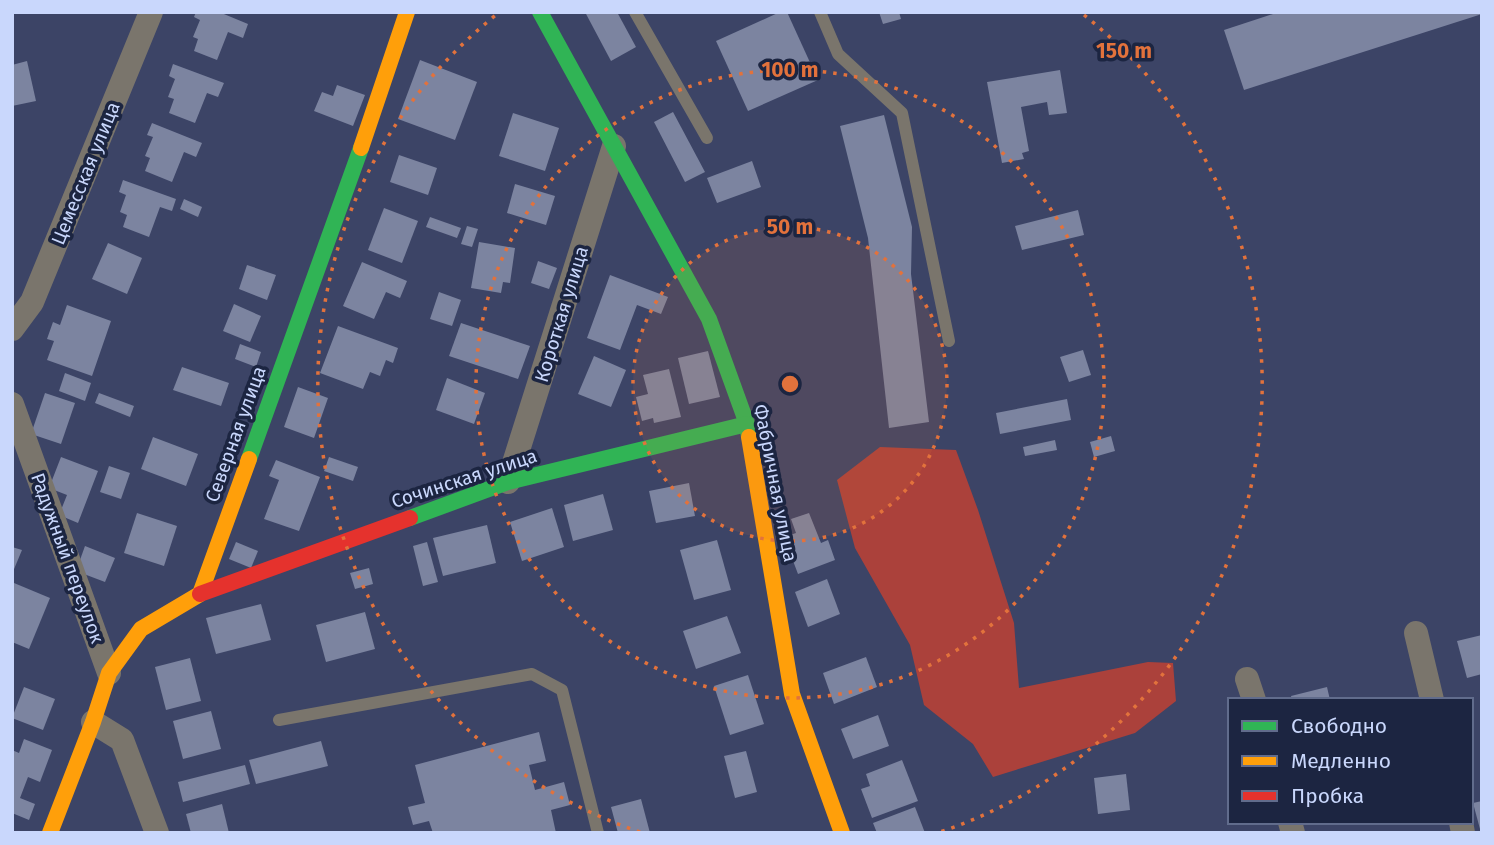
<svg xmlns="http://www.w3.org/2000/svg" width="1494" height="845" font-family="'Fira Sans',sans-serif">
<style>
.forest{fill:#ab413b}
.building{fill:#7c84a0}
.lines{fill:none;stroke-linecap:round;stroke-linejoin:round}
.lane{stroke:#7a756c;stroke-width:12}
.street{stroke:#7a756c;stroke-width:24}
.fast{stroke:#30b455;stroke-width:16}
.slow{stroke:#ff9f0a;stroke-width:16}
.jam{stroke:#e5322d;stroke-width:16}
.ring{fill:none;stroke:#e2723c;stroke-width:3.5;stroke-dasharray:3.5 7}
.labels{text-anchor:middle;stroke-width:7;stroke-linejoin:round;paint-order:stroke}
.street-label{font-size:19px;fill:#c9d7fc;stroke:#1c2541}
.centre{fill:#e2723c;stroke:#1c2541;stroke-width:3.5}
.ring-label{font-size:21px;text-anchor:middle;font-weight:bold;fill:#e2723c;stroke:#1c2541;stroke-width:7;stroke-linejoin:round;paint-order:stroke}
</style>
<rect width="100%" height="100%" fill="#3c4466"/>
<!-- forest -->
<polygon class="forest" points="880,447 956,450 978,510 1014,623 1019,688 1148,662 1173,663 1176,701 1135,733 993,777 973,744 924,705 910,645 855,548 837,480"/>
<!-- building -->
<g class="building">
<polygon points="196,12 219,12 248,24 243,38 228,32 217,60 194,51 198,39 193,37 200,20 194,17"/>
<polygon points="585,12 617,12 636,47 611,61"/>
<polygon points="780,12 787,12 818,80 748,111 716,41"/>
<polygon points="879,12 899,12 901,19 883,24"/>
<polygon points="1279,12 1482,12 1482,14 1244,90 1224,30"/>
<polygon points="420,60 477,82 455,140 398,119"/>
<polygon points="27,61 36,101 12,106 12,65"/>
<polygon points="173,64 224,83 218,97 207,93 195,123 169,113 174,99 168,97 175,79 169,76"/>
<polygon points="1060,70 1067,113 1049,115 1047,102 1021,107 1029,151 1022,153 1024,159 1002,163 987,82"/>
<polygon points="337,85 365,95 353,126 314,111 322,92 333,96"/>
<polygon points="673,112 705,172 685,182 654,122"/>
<polygon points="513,113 559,128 545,171 499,156"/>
<polygon points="884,115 912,227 911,274 929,422 889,428 868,238 840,126"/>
<polygon points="152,123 202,143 196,157 184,152 172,182 145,171 150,158 145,156 153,137 147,135"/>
<polygon points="399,155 437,168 428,195 390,182"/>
<polygon points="752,161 761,187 717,203 707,178"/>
<polygon points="123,180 176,199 172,211 160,207 149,237 123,227 127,215 120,212 126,195 119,192"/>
<polygon points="515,184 555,196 546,225 507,213"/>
<polygon points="184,199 202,207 198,217 180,209"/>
<polygon points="384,208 418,221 402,263 368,250"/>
<polygon points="1078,210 1084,235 1022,250 1015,226"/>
<polygon points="430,217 461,228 457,238 426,227"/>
<polygon points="467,226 478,229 472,247 461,244"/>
<polygon points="479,242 515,248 510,283 503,282 501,293 471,288"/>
<polygon points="108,243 142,258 127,294 92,279"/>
<polygon points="538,261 557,268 549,289 531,283"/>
<polygon points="362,262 407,281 400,298 386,292 374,319 343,306"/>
<polygon points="247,265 276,275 267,300 239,289"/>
<polygon points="610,275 668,297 661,314 637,305 620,350 587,338"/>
<polygon points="439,292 461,300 452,326 430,319"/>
<polygon points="234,304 261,316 250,342 223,331"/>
<polygon points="67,305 111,321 92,376 47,360 54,341 47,339 53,322 60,325"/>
<polygon points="461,323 530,346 518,379 449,356"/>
<polygon points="338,326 398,348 393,363 386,360 380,376 370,372 363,389 320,373"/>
<polygon points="240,344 261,352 256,367 235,359"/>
<polygon points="1083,350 1091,375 1069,382 1060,357"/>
<polygon points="708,351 720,397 689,404 678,358"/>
<polygon points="594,356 626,370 611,407 578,394"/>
<polygon points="182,367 229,383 221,406 173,390"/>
<polygon points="669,369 681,417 654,423 653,418 642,421 636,397 648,394 643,375"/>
<polygon points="65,373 91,383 85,401 59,391"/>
<polygon points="447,378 485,393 474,424 436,410"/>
<polygon points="298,387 328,398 314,438 284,427"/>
<polygon points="45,393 75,403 61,444 31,434"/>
<polygon points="99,393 134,406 130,417 95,403"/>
<polygon points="1067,399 1071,420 1000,434 996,413"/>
<polygon points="1111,436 1115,451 1094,457 1090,442"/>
<polygon points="153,437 198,454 186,486 141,469"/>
<polygon points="1055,440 1057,450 1025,456 1023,447"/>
<polygon points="61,457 98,471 78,523 59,515 67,495 49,488"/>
<polygon points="329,457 358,467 353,481 324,471"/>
<polygon points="276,460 320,477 299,531 264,519 279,480 269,476"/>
<polygon points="109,466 130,473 121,499 100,492"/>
<polygon points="689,483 695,516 656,523 649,491"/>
<polygon points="603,494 613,530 573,541 564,505"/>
<polygon points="552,508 564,547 522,561 510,522"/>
<polygon points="137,513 177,526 164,566 124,553"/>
<polygon points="809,513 821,543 828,540 835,560 798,574 784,537 796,533 791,519"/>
<polygon points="487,525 496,563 443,576 433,538"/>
<polygon points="717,540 731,590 694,600 680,550"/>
<polygon points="236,542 258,551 251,568 229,559"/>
<polygon points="427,542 438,582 423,586 413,546"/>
<polygon points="85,546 115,558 105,582 76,571"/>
<polygon points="12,547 22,550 12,574"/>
<polygon points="369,568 373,584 355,589 350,573"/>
<polygon points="827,579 840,614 808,627 795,592"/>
<polygon points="14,583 50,598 29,649 12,642"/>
<polygon points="261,604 271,640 216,654 206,618"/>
<polygon points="365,612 375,649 326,662 316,625"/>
<polygon points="727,616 741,653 696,669 683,631"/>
<polygon points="1482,635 1482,674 1467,678 1457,641"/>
<polygon points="866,657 877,687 834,704 823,673"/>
<polygon points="190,658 201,701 166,710 155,667"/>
<polygon points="748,675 764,724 730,735 714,686"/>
<polygon points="24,687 55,699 43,730 12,718"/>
<polygon points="1327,687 1330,700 1292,700 1291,696"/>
<polygon points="211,711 221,749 183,759 173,721"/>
<polygon points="878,715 889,746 853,759 841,729"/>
<polygon points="539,732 546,761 529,765 535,790 564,782 570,805 551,810 556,833 433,833 429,821 413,825 408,807 425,803 415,765"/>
<polygon points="24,739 52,750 40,782 28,777 20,798 35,804 29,820 12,813 12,750 19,753"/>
<polygon points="321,741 328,766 256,784 249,760"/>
<polygon points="746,751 757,792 735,798 724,756"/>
<polygon points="902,760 918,801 872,818 861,789 870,786 866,774"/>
<polygon points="245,765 250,784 183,802 178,782"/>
<polygon points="1126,774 1130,810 1098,814 1094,778"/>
<polygon points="641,799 650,833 618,833 611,807"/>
<polygon points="1482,801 1482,828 1480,829 1473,803"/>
<polygon points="222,804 229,833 191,833 186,814"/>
<polygon points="915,807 925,833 877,833 873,823"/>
</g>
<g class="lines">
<!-- lane -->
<g class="lane">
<polyline points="635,12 707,138"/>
<polyline points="820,12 838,54 902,113 949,341"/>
<polyline points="279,720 532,674 562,690 598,833"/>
</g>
<!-- street -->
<g class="street">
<polyline points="12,329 32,302 151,12"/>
<polyline points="12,404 109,673"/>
<polyline points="508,482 614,146"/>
<polyline points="1416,633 1432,700"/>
<polyline points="1247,679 1254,700"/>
<polyline points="93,722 122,740 157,833"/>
<polyline points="1290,822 1293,833"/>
<polyline points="1461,822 1463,833"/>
</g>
<!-- fast -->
<g class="fast">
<polyline points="540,12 709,319 747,424 749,437"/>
<polyline points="249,459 361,148"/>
<polyline points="410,518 508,482 747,424"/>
</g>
<!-- slow -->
<g class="slow">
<polyline points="361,148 407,12"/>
<polyline points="749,437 792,694 842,833"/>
<polyline points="50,833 93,722 109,673 141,629 200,594 249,459"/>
</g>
<!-- jam -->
<polyline class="jam" points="200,594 410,518"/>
</g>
<!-- distance rings -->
<circle cx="790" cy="384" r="157" fill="#e2723c" fill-opacity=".12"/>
<g class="ring">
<circle cx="790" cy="384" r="157"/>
<circle cx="790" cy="384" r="314"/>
<path d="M640 832A472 472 0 0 1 496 15M1084 15A472 472 0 0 1 940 832"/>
</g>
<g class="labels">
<!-- street labels -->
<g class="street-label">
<text transform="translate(85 173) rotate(-68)" y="7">Цемесская улица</text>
<text transform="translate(561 314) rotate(-73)" y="7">Короткая улица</text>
<text transform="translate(235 434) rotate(-70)" y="7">Северная улица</text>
<text transform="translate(464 478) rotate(-18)" y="7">Сочинская улица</text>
<text transform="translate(776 483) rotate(79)" y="7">Фабричная улица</text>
<text transform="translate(68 558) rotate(70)" y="7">Радужный переулок</text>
</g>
</g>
<circle cx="790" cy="384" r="10" class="centre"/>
<g class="ring-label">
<text x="1124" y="58">150 m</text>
<text x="790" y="77">100 m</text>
<text x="790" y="234">50 m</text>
</g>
<!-- border -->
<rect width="1494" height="845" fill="none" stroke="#c9d7fc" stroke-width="28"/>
<!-- legend -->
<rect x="1228" y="698" width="245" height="126" fill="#1c2541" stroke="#616c8c" stroke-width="2"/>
<rect x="1242" y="721" width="35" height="10" fill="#30b455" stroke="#616c8c" stroke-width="2"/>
<text x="1291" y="733" font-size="21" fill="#c9d7fc">Свободно</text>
<rect x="1242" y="756" width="35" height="10" fill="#ff9f0a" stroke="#616c8c" stroke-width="2"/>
<text x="1291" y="768" font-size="21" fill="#c9d7fc">Медленно</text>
<rect x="1242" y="791" width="35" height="10" fill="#e5322d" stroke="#616c8c" stroke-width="2"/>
<text x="1291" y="803" font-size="21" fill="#c9d7fc">Пробка</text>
</svg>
